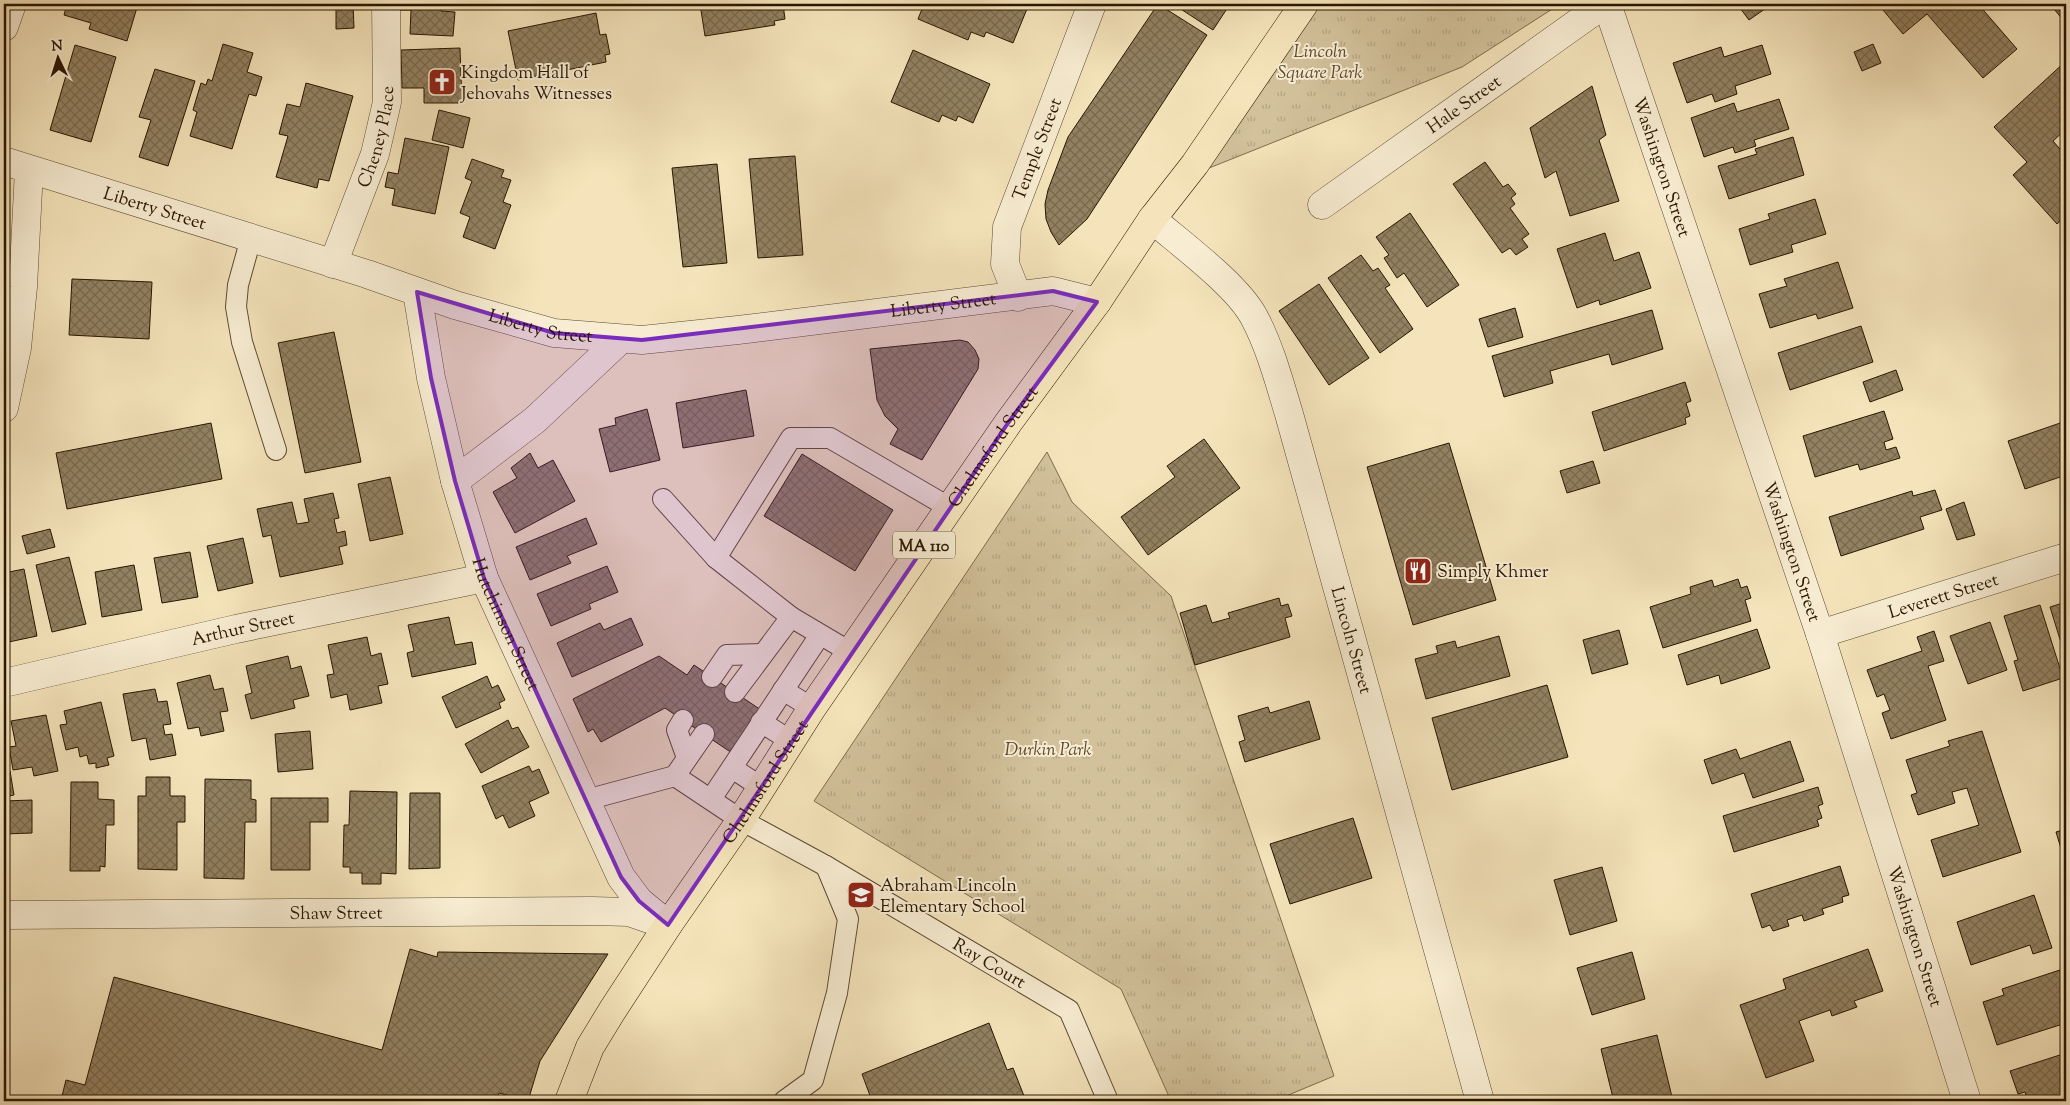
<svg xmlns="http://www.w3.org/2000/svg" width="2070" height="1105" font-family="'Sorts Mill Goudy',serif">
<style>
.grass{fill:url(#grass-tufts);stroke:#7e6c4e}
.building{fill:url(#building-cross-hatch);stroke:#291600}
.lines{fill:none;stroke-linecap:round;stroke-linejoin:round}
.service-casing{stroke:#5c4a2f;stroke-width:22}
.minor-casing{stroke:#5c4a2f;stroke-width:29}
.tertiary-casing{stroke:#5c4a2f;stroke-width:29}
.primary-casing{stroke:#291600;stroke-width:29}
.service{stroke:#f8edd3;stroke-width:20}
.minor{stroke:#f8edd3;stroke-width:28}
.tertiary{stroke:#f8edd3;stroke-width:28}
.primary{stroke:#f5e4bb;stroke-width:28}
.marked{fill:#7b2cbf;fill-opacity:0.2;stroke:#7b2cbf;stroke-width:4;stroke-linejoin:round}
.labels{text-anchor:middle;stroke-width:4;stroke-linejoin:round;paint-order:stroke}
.shield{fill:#f8edd3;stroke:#67563f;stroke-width:1}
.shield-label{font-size:16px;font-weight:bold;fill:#291600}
.park-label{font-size:18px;font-style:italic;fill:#5c492e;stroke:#f8edd3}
.poi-label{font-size:18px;fill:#291600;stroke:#f8edd3;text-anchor:start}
.street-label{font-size:18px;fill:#291600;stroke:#f8edd3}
</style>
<defs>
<pattern id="grass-tufts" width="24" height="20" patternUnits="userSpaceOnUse" patternTransform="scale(1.25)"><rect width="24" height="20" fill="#d2c19b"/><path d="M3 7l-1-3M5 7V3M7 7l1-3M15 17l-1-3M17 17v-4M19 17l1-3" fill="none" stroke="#b4a584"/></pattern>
<pattern id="building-cross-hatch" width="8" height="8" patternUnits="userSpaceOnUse" patternTransform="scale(1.25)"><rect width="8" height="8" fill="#938161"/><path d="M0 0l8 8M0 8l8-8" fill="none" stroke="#78694e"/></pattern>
</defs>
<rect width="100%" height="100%" fill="#f5e4bb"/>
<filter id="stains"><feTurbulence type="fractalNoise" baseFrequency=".004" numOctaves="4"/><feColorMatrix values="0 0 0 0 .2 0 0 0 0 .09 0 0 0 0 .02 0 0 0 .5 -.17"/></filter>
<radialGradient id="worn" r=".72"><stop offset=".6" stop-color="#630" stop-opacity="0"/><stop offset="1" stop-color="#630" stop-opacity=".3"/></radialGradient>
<!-- grass -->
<g class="grass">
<polygon points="1288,4 1560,4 1462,67 1169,184"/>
<polygon points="1047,452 1072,502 1171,596 1334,1076 1274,1101 1171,1101 1121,989 814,801"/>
</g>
<!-- building -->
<g class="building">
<polygon points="67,4 138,4 127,41 89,29 91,23 64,15"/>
<polygon points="336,4 353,4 354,28 336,29"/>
<polygon points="397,4 441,4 441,11 455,12 453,36 410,34 411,10 396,10"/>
<polygon points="700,4 783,4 785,19 774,21 775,25 705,36"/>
<polygon points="924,4 1029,4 1013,43 986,32 984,37 971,32 968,40 918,19"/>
<polygon points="1158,4 1207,35 1087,219 1059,245 1051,232 1046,219 1045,204 1048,190 1068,137"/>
<polygon points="1173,4 1230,4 1213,30"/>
<polygon points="1737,4 1772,4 1749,20"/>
<polygon points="1878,4 1978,4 2017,49 1983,78 1927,14 1903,34"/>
<polygon points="2050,4 2066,4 2066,17 2063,20"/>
<polygon points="596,13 600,35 606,34 610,54 605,55 606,62 518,80 508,31"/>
<polygon points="223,44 253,53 247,72 262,77 256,96 249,94 232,149 190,136 197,112 193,110 201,83 206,85 208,79 212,81"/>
<polygon points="1873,44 1881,63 1862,71 1854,52"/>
<polygon points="75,45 116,57 91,142 50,130"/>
<polygon points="1762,45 1771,74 1735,86 1737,94 1715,102 1712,94 1687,103 1673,63 1721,47 1724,57"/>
<polygon points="460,48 462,103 424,103 424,88 402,88 401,50"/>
<polygon points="913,50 990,84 973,123 958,116 956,121 942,115 939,122 891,102"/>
<polygon points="2066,61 2066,129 2053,141 2066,156 2066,216 2057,224 2013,175 2027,162 1994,127"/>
<polygon points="155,69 195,81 168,166 139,157 151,120 139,117"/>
<polygon points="306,83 353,96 329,181 319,179 317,188 276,177 288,136 279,134 287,104 300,107"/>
<polygon points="1592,86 1606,135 1599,140 1619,201 1570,216 1556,171 1545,178 1530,128"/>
<polygon points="1779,99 1789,129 1754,140 1756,146 1735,153 1733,147 1704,157 1691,118 1734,103 1737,112"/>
<polygon points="439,110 470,118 463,148 432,140"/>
<polygon points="1793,137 1804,175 1729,199 1718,166 1757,154 1755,149"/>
<polygon points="405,138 449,147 435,214 392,205 395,189 385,187 388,172 398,174"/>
<polygon points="795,156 803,255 758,258 749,159"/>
<polygon points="472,159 504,170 501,177 511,180 503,202 511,205 495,249 463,237 470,217 460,213 472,181 465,178"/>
<polygon points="1485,162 1503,187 1508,184 1516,194 1511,198 1515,204 1510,208 1529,234 1522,239 1528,247 1516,255 1510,248 1502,253 1453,184"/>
<polygon points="717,164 727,263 683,267 672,168"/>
<polygon points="1815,199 1826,234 1791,245 1793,252 1750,265 1739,229 1770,219 1768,214"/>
<polygon points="1410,213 1459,285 1427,307 1404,273 1397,278 1384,258 1389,255 1376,237"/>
<polygon points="1605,233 1614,261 1639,252 1651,288 1600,305 1599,300 1577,308 1557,249"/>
<polygon points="1361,255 1373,271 1378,268 1390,285 1385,288 1413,329 1380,353 1328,278"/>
<polygon points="1838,262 1853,308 1818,319 1816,314 1770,328 1759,294 1787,286 1784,279"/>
<polygon points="72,279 152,282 149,339 69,335"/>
<polygon points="1319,284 1369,358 1329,385 1279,311"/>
<polygon points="1515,308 1523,337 1488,347 1479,319"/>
<polygon points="1652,310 1663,349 1612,365 1609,354 1550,371 1553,383 1504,397 1492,356"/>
<polygon points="1861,326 1873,362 1790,390 1778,353"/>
<polygon points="334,332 361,462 305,473 278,343"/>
<polygon points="960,340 968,342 975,350 979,359 978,369 922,460 890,444 898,429 885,416 877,400 870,349"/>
<polygon points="1896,370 1903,390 1870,402 1863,382"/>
<polygon points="1685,382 1691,401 1686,403 1690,416 1685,418 1686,424 1604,451 1592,412"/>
<polygon points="746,390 754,436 683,448 676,403"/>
<polygon points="647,409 660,460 610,472 599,429 616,425 615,418"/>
<polygon points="1884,411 1893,439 1884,442 1886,450 1896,447 1900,458 1860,470 1858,464 1815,477 1803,436"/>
<polygon points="2066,421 2066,475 2025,489 2008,441"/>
<polygon points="211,423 222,479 67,509 56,453"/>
<polygon points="1204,439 1240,488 1148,555 1121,517 1175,477 1167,466"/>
<polygon points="1449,443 1496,600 1413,625 1367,467"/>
<polygon points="530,453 538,468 553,460 575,501 515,533 493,492 517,478 511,468"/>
<polygon points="802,454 893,510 855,571 764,516"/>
<polygon points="1593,461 1600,483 1567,493 1560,471"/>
<polygon points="390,477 403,534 370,541 358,484"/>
<polygon points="1935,490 1942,510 1920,517 1924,529 1841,556 1829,517 1912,491 1913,496"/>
<polygon points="333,493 339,518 334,519 337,533 345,531 347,545 339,547 343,564 280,577 271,535 263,537 257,509 292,502 297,524 309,522 304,499"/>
<polygon points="1964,502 1975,535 1957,540 1946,509"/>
<polygon points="586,518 597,544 567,556 571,563 530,580 516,547"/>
<polygon points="50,529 55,547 27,554 22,536"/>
<polygon points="243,538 253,583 218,591 207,546"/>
<polygon points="190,552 198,597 162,603 154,558"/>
<polygon points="69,557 86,624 52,632 36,565"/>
<polygon points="134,565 142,610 102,617 95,572"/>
<polygon points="607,566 618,592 589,604 591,609 551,626 537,594"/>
<polygon points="24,569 37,636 4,643 4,573"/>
<polygon points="1738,579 1741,588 1747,586 1751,598 1745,600 1751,621 1663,648 1650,607 1691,594 1690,587 1712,580 1714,587"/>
<polygon points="1279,598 1281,606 1288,604 1292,616 1285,618 1290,637 1195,665 1180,613 1206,605 1212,623 1230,618 1228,613"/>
<polygon points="2066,602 2066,659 2050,607"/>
<polygon points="2040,605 2063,678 2023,691 2014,661 2018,660 2004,616"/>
<polygon points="449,617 455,645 472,642 476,664 412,677 407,653 414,651 408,625"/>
<polygon points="631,618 643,645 572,677 557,643 600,623 604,630"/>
<polygon points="1990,622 2007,670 1968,684 1950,636"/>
<polygon points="1757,629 1770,668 1721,684 1719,675 1687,685 1678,655"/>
<polygon points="1619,630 1628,664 1592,674 1583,640"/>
<polygon points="1934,631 1944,661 1928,666 1946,720 1891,739 1882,713 1890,710 1884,694 1877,697 1867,670 1922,651 1917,637"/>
<polygon points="1499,636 1510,676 1426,699 1415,659 1438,653 1436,646 1455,641 1457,648"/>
<polygon points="367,637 371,656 381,653 388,684 378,686 382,703 350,710 347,694 331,698 327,675 334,674 328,645"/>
<polygon points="288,656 291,669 301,666 309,696 293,700 295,708 251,719 245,695 252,693 246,666"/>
<polygon points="659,656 687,675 694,665 761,710 732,753 665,708 601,742 593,729 588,732 573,699"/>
<polygon points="210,675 214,690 223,688 228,711 220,712 224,731 201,736 199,727 188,729 177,683"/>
<polygon points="487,676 492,688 498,685 505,700 499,703 501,708 456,728 442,697"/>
<polygon points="1547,685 1568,757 1452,790 1432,718"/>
<polygon points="155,689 158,702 167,701 171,724 163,725 165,735 172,734 176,755 150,760 146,738 132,741 123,694"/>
<polygon points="1309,701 1320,739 1245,762 1239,742 1245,740 1238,716 1268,707 1270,713"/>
<polygon points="101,702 114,756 107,758 109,765 96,768 96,763 89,764 87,755 80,757 78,747 66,750 60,725 67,724 64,711"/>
<polygon points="46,715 58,771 34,776 32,767 13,770 9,747 16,746 11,721"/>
<polygon points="508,720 512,729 518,727 529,747 481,773 465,744"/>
<polygon points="310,731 313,769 278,772 275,734"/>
<polygon points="1982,731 2021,852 1943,877 1931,840 1979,825 1967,788 1952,792 1955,803 1918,815 1911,795 1917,793 1906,760 1950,746 1948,741"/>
<polygon points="1790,741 1804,781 1753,798 1744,773 1712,784 1704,760 1736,749 1740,759"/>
<polygon points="529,766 532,772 539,769 549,793 529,802 535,816 509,828 503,815 496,819 482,786"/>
<polygon points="10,771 14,795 4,797 4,772"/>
<polygon points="146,777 170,777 170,796 185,796 185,822 177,822 177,870 138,869 138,796 146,796"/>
<polygon points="205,779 251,780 251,799 256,800 256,822 245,822 244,879 204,878"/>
<polygon points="71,782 98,782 98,799 114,800 114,825 106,825 105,867 100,866 100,871 70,871"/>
<polygon points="1818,787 1823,804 1818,806 1822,818 1817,820 1819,826 1734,852 1723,816"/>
<polygon points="350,791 397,792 396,874 381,873 381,884 362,884 362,873 350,873 350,867 343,867 344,825 349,825"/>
<polygon points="410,793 440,793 440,868 409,869"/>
<polygon points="271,798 328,798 328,822 310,822 310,870 271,870"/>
<polygon points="32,800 32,833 4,834 4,801"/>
<polygon points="1353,818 1372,878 1290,904 1270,844"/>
<polygon points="2066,829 2066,865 2056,832"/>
<polygon points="1840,866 1849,895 1842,897 1843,902 1822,909 1824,914 1804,921 1802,915 1787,920 1789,926 1773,931 1770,925 1762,928 1751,894"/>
<polygon points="1602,867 1617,921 1570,935 1554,880"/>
<polygon points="2034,895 2052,948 2033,954 2030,945 1971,965 1957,922"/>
<polygon points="410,949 437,957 438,952 608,954 540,1061 528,1101 499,1093 496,1101 67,1101 61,1100 66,1080 85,1085 114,977 382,1050"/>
<polygon points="1868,949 1883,991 1854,1001 1857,1007 1832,1016 1830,1010 1799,1021 1814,1061 1766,1078 1740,1005 1786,989 1783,979"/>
<polygon points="1632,952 1645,999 1592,1015 1577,968"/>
<polygon points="2066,968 2066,1023 1997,1045 1983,1002 2004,995 2002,989"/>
<polygon points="989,1023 1007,1070 1013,1068 1026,1101 872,1101 862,1074"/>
<polygon points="1657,1035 1673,1101 1621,1101 1620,1096 1613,1098 1601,1049"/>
<polygon points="2066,1053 2066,1101 2028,1101 2025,1092 2018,1094 2010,1071"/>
</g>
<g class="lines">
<defs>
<g id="service">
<polyline points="251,238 238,285 236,307 242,342 276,450"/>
<polyline points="663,499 716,558 791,617"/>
<polyline points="716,558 791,438 830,438 950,508"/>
<polyline points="712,677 727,655 763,654"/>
<polyline points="783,690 812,708"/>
<polyline points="735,692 791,617 850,652"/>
<polyline points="683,720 677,730 687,758"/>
<polyline points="761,722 791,741"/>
<polyline points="732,768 761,787"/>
<path id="s1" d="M675,776l66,44 85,46 243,144 39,91"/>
<polyline points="711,799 820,635"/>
<polyline points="586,800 675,776 704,734"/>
<polyline points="784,1101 813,1080 837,993 848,919 826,866"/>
</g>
<g id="minor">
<path id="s2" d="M1607,4l213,630 147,467"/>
<polyline points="4,27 12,4"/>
<path id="s3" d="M1322,205l282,-201"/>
<path id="s4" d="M333,264l42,-110 12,-52 -1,-98"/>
<path id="s5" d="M417,292l14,86 24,103 29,97 137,299 18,24 29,24"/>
<path id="s6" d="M1018,297l-13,-33 2,-37 85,-223"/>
<polyline points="4,408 17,348 23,287 29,170"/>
<polyline points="455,481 535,420 621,339"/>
<path id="s7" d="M1820,634l246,-77"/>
<path id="s8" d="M4,683l232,-54 248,-51"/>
<path id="s9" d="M4,915l588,-4 37,1 29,10"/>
</g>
<g id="tertiary">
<path id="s10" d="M4,161l363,113 88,31 99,28 88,7 96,-10 315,-39 44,11"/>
<path id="s11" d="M1152,219c29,25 85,66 102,98 16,30 25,64 35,97l191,687"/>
</g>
<g id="primary">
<path id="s12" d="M569,1101l21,-54 22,-36 56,-86 73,-105 71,-112 196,-285 89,-121 55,-83 43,-55 109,-160"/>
</g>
</defs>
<!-- service casing -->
<use href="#service" class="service-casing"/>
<!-- minor casing -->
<use href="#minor" class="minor-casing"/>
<!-- tertiary casing -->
<use href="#tertiary" class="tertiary-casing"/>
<!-- primary casing -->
<use href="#primary" class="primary-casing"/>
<!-- service -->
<use href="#service" class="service"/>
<!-- minor -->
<use href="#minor" class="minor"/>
<!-- tertiary -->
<use href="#tertiary" class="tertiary"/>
<!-- primary -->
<use href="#primary" class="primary"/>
</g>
<!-- marked area -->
<path class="marked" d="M1053,291l44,11 -89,121 -340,502 -29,-24 -18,-24 -137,-299 -29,-97 -24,-103 -14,-86 137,41 88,7z"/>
<!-- icons -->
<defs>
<symbol id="church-square" viewBox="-11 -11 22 22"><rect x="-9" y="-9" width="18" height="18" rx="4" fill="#8f2418" stroke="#f8edd3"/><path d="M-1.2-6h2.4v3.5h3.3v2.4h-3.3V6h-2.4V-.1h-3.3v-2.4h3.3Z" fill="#fff"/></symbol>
<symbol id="restaurant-square" viewBox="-11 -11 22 22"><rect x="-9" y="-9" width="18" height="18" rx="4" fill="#8f2418" stroke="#f8edd3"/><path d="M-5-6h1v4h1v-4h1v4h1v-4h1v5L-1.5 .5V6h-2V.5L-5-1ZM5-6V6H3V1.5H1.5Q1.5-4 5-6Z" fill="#fff"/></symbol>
<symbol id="school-square" viewBox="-11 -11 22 22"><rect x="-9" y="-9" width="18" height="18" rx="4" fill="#8f2418" stroke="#f8edd3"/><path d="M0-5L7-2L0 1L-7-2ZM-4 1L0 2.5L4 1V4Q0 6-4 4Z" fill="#fff"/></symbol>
</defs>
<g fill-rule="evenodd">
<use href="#church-square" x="426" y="66" width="32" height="32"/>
<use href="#restaurant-square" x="1402" y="555" width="32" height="32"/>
<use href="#school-square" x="845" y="879" width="32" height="32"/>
</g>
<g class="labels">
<!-- shield labels -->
<rect class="shield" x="893" y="531.5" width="62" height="27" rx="4"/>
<g class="shield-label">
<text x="924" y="551">MA 110</text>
</g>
<!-- park labels -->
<g class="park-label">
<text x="1320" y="57">Lincoln<tspan x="1320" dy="21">Square Park</tspan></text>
<text x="1048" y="755">Durkin Park</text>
</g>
<!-- poi labels -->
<g class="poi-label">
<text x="461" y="78">Kingdom Hall of<tspan x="461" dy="21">Jehovahs Witnesses</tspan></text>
<text x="1437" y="577">Simply Khmer</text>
<text x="880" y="891">Abraham Lincoln<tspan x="880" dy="21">Elementary School</tspan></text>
</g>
<!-- street labels -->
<g class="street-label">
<text dy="6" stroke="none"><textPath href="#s3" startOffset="174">Hale Street</textPath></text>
<text dy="6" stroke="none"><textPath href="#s4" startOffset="135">Cheney Place</textPath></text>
<text dy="6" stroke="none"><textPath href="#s6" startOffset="156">Temple Street</textPath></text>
<text dy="6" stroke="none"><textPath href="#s2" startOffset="172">Washington Street</textPath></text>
<text dy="6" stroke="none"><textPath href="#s10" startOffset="158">Liberty Street</textPath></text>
<text dy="6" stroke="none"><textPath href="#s10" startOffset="968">Liberty Street</textPath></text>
<text dy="6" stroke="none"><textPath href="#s10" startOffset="562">Liberty Street</textPath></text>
<text dy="6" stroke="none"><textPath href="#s12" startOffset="781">Chelmsford Street</textPath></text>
<text dy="6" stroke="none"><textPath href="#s2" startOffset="578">Washington Street</textPath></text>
<text dy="6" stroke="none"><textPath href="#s7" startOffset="129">Leverett Street</textPath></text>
<text dy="6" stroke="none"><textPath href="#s5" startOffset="345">Hutchinson Street</textPath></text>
<text dy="6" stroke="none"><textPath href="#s8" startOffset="245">Arthur Street</textPath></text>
<text dy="6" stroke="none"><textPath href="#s11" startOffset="480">Lincoln Street</textPath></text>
<text dy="6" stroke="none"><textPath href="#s12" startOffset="376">Chelmsford Street</textPath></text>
<text dy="6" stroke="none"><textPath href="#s9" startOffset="332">Shaw Street</textPath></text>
<text dy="6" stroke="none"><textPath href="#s2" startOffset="982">Washington Street</textPath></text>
<text dy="6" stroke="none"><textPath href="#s1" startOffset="366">Ray Court</textPath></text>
</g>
</g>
<!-- margin -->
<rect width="2070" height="1105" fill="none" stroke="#f5e4bb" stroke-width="20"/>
<rect x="5" y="5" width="2060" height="1095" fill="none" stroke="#291600" stroke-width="2.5"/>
<rect x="10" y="10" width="2050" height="1085" fill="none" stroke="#291600"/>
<!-- north arrow -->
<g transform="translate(58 58) rotate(356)" stroke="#f8edd3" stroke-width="4" paint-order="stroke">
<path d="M0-4L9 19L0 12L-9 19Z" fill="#291600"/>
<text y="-8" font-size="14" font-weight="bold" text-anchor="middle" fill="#291600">N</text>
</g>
<rect width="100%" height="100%" filter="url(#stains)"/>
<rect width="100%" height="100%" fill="url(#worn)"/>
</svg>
